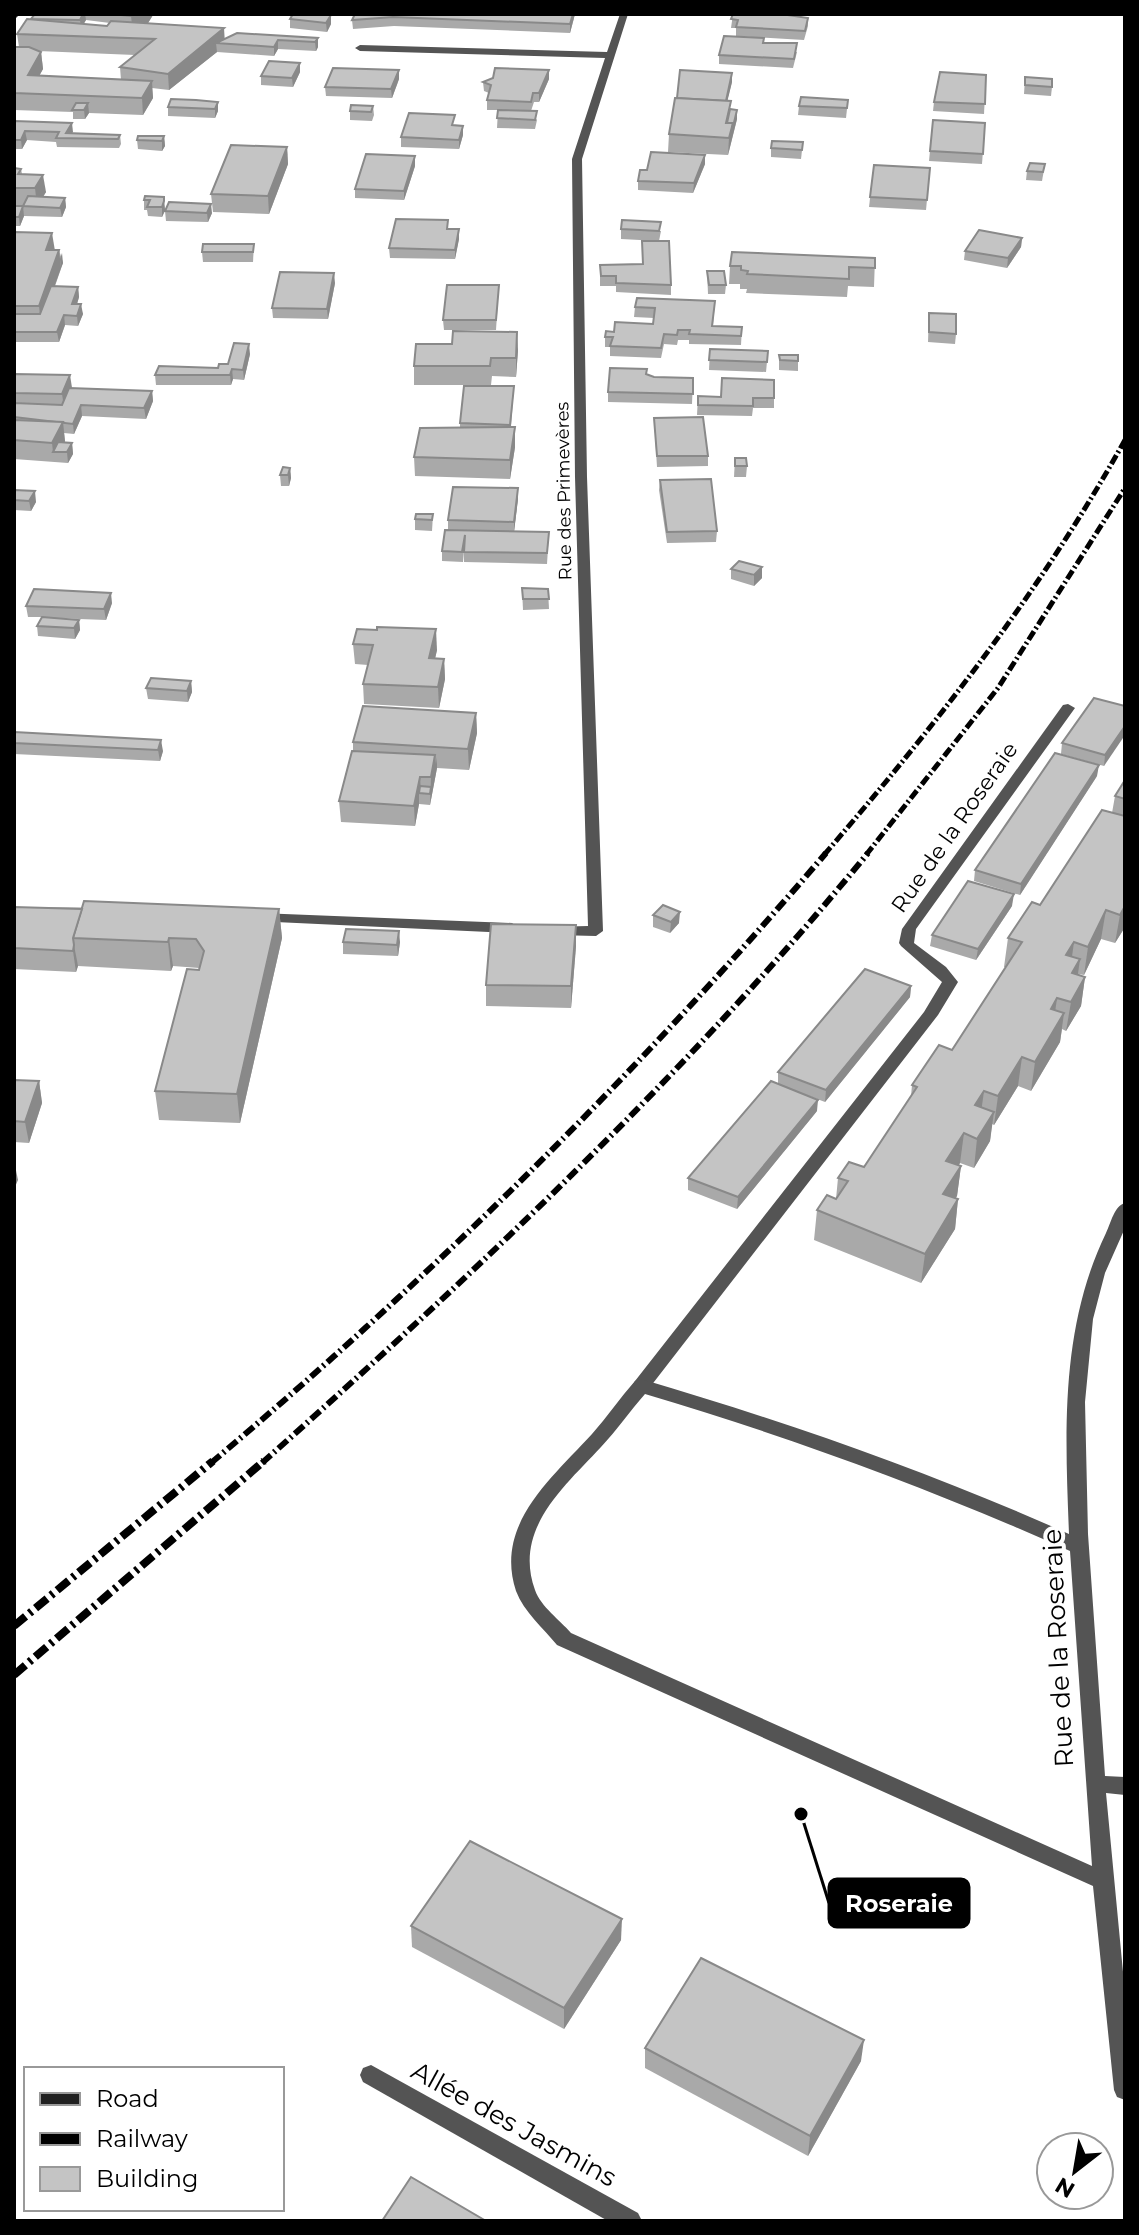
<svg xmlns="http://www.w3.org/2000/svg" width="1139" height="2235" font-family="Montserrat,sans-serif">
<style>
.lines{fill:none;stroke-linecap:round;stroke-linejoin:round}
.service{fill:#545454;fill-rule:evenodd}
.minor{fill:#545454;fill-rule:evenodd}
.secondary{fill:#212121;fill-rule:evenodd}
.rail-far2{stroke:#000;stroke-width:5;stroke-dasharray:10 3 2 3;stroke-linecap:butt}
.rail-far1{stroke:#000;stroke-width:6;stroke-dasharray:12 4 2 4;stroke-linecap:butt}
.rail{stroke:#000;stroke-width:8;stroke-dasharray:15 5 3 5;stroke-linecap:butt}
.wall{fill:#a9a9a9;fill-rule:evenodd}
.shaded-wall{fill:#898989}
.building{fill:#c4c4c4;stroke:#898989;stroke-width:2}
.labels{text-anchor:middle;stroke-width:8;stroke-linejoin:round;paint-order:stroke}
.far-street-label{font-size:18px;fill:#000;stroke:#fff}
.street-label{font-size:22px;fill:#000;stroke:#fff}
.near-street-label{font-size:26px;fill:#000;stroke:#fff}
.leader{fill:none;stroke:#000;stroke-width:3}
.callout-dot{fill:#000;stroke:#fff;stroke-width:3}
.callout{fill:#000;stroke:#000;stroke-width:3}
.callout-label{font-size:24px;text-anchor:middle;font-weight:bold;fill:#fff}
</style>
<rect width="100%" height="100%" fill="#fff"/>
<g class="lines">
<!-- service -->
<polygon class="service" points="1068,704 1075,708 916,929 914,943 946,967 958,982 938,1015 647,1391 635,1391 632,1386 635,1381 924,1012 942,982 901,946 899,943 902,929 1063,705"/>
<!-- minor -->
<g class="minor">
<polygon points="620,14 628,14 582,159 587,477 603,931 596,936 555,935 550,933 548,930 550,927 588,926 575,477 572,159 605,58 360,51 355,48 360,45 607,52"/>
<polygon points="259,913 512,923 519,928 512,933 254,921 252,918"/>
<path d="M1125,1203v25l-20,45 -12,46 -8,83 3,132 17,242 20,1v18l-19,-2 19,200v107l-8,-3 -3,-7 -21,-204 -536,-241c-14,-17 -33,-33 -41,-54 -22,-67 36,-113 76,-157 15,-17 28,-36 43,-53l6,-2c146,43 289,93 428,155 -4,-102 -9,-206 37,-301 5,-10 8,-27 19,-30zM645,1394c145,43 287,95 425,157l22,315 -521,-233c-11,-13 -30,-26 -36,-43 -22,-61 29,-103 66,-143 16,-17 29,-36 44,-53z"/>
<polygon points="371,2065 638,2213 642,2221 608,2221 363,2082 360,2075 363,2068"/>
</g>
<!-- secondary -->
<polygon class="secondary" points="14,14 20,14 14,20"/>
<!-- rail-far2 -->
<g class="rail-far2">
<path d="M824,855c112,-130 217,-264 301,-415"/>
<polyline points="866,855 998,688 1125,488"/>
</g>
<!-- rail-far1 -->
<g class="rail-far1">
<path d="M211,1463c221,-186 427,-390 615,-610"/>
<path d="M262,1463c213,-190 424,-388 606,-610"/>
</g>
<!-- rail -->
<g class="rail">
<polyline points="14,1626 213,1461"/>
<polyline points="14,1675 264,1461"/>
</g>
</g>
<!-- wall -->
<g class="wall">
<path d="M35,14h133l-1,2 -14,-1 -5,8 77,16 93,-1v9l-2,4 -38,-2 -4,7 -57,-4 -48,38 -17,-2 1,10 -10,17 -54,-2 -4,6h-12v-7l-59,-2v-63h5l-2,-13 14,-15zM86,20l24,3 -3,3 -24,-2zM38,51l97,4 -15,12 1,13 -82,-4 4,-7 -2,-17z"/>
<polygon points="355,14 575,14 570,33 394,26 353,29 352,20"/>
<polygon points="733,14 783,14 783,15 808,18 808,26 804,40 736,36 736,28 731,28"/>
<polygon points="331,15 331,24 327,32 290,28 290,19"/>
<polygon points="764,38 764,43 797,52 793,68 719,64 719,55"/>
<polygon points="300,72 293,87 261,85 261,76"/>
<polygon points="986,75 984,114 933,111 934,102"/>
<polygon points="1025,77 1052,87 1051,96 1024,94"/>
<polygon points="399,79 392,98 326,96 325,87"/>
<polygon points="549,79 539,102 534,102 531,111 537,120 535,129 497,128 498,110 487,110 487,100 489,93 484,91 483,82"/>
<polygon points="732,82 727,101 730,109 737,119 728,155 668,152 669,134 677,98"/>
<polygon points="196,100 218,111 215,118 168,116 168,107"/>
<polygon points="848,100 846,118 798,115 799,106"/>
<polygon points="373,106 374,115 372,121 350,120 350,111"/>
<polygon points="933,120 985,123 982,164 929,161"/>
<polygon points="14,121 72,123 72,133 120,135 121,144 119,148 57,147 56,142 27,140 22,149 14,149"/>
<polygon points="455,126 463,135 459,149 401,147 401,137"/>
<polygon points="164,136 165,146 162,151 138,149 137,140"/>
<polygon points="803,142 801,159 771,157 771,148"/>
<polygon points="287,147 288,164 269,214 213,212 211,194"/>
<polygon points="705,155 705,164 693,193 638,190 638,181 647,170"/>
<polygon points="415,156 415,166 404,200 355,198 355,189"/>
<polygon points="1045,164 1042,181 1026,180 1027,171"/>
<polygon points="874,165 930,168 926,210 869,207"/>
<polygon points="14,168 21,169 22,174 46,192 43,197 65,198 66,207 62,217 24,216 20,226 14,226 14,206 23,206 14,205"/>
<polygon points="144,200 164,201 165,210 212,213 208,222 166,221 165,211 162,217 148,216 147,210 144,210"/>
<polygon points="449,229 459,239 455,259 390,258 389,248"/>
<polygon points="621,229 661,231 659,241 621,239"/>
<polygon points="14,232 55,250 59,250 63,263 55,286 78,287 79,297 77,304 83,314 78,326 65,325 59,342 14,342"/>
<polygon points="1022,238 1021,247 1007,268 964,260 965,251"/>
<polygon points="642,241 671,285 671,295 616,292 616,286 600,286 600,265 643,264"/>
<polygon points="254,244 253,262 203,262 202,252"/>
<polygon points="875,258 874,287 848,286 847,297 746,293 747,289 740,289 740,284 729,284 730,266"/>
<polygon points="707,271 726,285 725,294 708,294"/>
<polygon points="335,283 328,319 273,318 272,308"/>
<polygon points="499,285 496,330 444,330 443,320"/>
<polygon points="715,301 713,326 742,327 741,345 689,344 689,340 678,340 677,345 664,344 661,358 610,356 610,347 605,347 605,337 614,332 653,324 654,318 634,317 635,307"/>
<polygon points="929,313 956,334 955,344 928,342"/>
<polygon points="452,344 518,350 516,377 492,376 491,385 414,385 414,366"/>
<polygon points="710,349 768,351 766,372 709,370"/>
<polygon points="250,354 244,380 233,379 231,385 156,385 155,375 218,368"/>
<polygon points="779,355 798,361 798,371 779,370"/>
<polygon points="14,374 72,388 152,391 153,401 146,419 82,416 74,434 64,433 65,443 72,443 73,454 68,463 14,459"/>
<polygon points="647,374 654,377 693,378 692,404 608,402 608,392"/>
<polygon points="514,386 511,427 515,427 515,447 510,479 415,476 414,457 460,428 460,423"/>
<polygon points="698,396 774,398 774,408 753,408 752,416 697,415"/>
<polygon points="654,418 708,456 708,466 657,467"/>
<polygon points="735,458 747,466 746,477 734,477"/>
<polygon points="290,468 291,478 289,486 281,486 280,475"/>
<polygon points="660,480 717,531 716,542 667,543 659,490"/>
<polygon points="14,490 36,502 31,511 14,510"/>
<polygon points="518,499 514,532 549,532 547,564 464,562 464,551 463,562 442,561 442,551 448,530 448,520"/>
<polygon points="433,514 432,531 415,530 415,519"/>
<polygon points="731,569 762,578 754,586 731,579"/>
<polygon points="522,588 548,589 549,609 523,610"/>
<polygon points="112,603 106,620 52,618 79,620 80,630 75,639 38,636 37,626 42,617 28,617 26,606"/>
<polygon points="357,629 437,650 435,659 444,659 445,679 439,708 364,704 363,684 368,665 355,664 353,644"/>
<polygon points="191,681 192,692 188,702 148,699 146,688"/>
<polygon points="1125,706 1104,766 1061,754 1062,743"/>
<polygon points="476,713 477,733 469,770 437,768 430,805 419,804 415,826 341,822 339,801 353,751 353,742"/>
<polygon points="14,732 163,751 160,761 14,754"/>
<polygon points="1097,776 1020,895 974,881 975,870"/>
<polygon points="1125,780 1125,927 1115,943 1101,939 1084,975 1078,974 1085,977 1081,1006 1066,1031 1062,1029 1060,1042 1031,1091 1018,1086 994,1125 992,1124 990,1141 974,1168 960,1163 958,1165 961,1166 957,1196 955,1198 958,1199 955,1229 921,1283 814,1240 817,1210 836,1199 838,1178 864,1167 911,1096 912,1085 952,1050 1006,967 1004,967 1008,938 1040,905 1112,813 1115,796"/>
<polygon points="1012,906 976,960 930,946 932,935"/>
<polygon points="14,907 279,909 282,938 240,1123 159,1120 155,1091 199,968 173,966 171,971 78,966 76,972 14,969"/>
<polygon points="653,915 679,923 670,933 653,927"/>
<polygon points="343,942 400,942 398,956 343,954"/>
<polygon points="576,946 571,1008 486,1006 486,985"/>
<polygon points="911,986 910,997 825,1102 778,1084 778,1072"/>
<polygon points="14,1080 39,1081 42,1103 29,1143 14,1142"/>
<polygon points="817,1111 737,1209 688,1190 688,1178"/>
<polygon points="411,1926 621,1940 564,2029 412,1947"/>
<polygon points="645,2048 861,2061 808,2156 645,2068"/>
</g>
<!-- shaded-wall -->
<g class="shaded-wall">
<polygon points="83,14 85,14 86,20 81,29 80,20"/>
<polygon points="147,14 153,15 148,23 132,25 131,16"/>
<polygon points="573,14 575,14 570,33 570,24"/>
<polygon points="331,15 331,24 327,32 326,23"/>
<polygon points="224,28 225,44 216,43 217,52 169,90 168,74"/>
<polygon points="318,38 318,47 316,51 315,42"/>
<polygon points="278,40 278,49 274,56 274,47"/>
<polygon points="41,52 43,69 30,92 28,75"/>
<polygon points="300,63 300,72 293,87 292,78"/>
<polygon points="399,70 399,79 392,98 391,89"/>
<polygon points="549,70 549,79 539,102 539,93"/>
<polygon points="732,73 732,82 725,111 725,102"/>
<polygon points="152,81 153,98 143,115 142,98"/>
<polygon points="218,102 218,111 215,118 215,109"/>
<polygon points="88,103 89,113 85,119 84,110"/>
<polygon points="737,110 737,119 728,155 729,138"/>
<polygon points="72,123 73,132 69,138 66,133"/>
<polygon points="463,126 463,135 459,149 459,140"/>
<polygon points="25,131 27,140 22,149 21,140"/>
<polygon points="164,136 165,146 162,151 162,141"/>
<polygon points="287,147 288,164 269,214 268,196"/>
<polygon points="705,155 705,164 693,193 694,183"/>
<polygon points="415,156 415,166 404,200 404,191"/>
<polygon points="43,175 46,192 37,206 35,188"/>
<polygon points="65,198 66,207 62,217 60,208"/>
<polygon points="164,201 165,210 162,217 162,207"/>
<polygon points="211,204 212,213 208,222 207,213"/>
<polygon points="23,206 24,216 20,226 19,217"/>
<polygon points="459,229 459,239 455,259 455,250"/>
<polygon points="52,233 55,251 46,250"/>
<polygon points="1022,238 1021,247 1007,268 1008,258"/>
<polygon points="59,250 61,268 41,324 39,306"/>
<polygon points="62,253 63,263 61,268 60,259"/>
<polygon points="334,273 335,283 328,319 327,309"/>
<polygon points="78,287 79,297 74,314 72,304"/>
<polygon points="81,304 83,314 78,326 77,316"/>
<polygon points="64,315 65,325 59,342 57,332"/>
<polygon points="517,332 518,350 516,377 516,358"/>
<polygon points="249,344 250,354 244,380 243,370"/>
<polygon points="232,369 233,379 231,385 230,375"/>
<polygon points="70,375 73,394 65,413 62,394"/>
<polygon points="152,391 153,401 146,419 144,408"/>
<polygon points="81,405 82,416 74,434 73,424"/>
<polygon points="63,422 65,441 60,452 53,452 52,443"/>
<polygon points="515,427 515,447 510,479 510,460"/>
<polygon points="72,443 73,454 68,463 67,452"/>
<polygon points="290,468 291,478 289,486 288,475"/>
<polygon points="518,488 518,499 514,532 514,522"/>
<polygon points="35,491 36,502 31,511 29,501"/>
<polygon points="762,567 762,578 754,586 754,575"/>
<polygon points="111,593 112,603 106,620 104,609"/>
<polygon points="79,620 80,630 75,639 74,628"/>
<polygon points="436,629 437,650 430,679 429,658"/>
<polygon points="444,659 445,679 439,708 438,687"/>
<polygon points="191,681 192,692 188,702 187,691"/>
<polygon points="476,713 477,733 469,770 468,749"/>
<polygon points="1125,726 1125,735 1104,766 1105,755"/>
<polygon points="161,740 163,751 160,761 158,750"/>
<polygon points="435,755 436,764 437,757 437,768 430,805 431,777"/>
<polygon points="1099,765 1097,776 1020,895 1021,884"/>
<polygon points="420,777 421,793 419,793 419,804 415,826 414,806"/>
<polygon points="1014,894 1012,906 976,960 978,949"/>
<polygon points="1125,906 1125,927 1115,943 1120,915"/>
<polygon points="279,909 282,938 240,1123 237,1094"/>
<polygon points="1106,910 1101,939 1084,975 1088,947"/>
<polygon points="680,912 679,923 670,933 671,922"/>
<polygon points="576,925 576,946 571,1008 571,986"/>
<polygon points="399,931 400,942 398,956 397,945"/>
<polygon points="169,938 173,966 171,971 168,942"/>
<polygon points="1074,942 1070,971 1066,955"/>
<polygon points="74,945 78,966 76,972 73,951"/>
<polygon points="1080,959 1076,988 1068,1002 1072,973"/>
<polygon points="1085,977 1081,1006 1066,1031 1071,1002"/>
<polygon points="911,986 910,997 825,1102 826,1090"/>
<polygon points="1057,998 1053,1027 1051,1009"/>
<polygon points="1064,1013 1060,1042 1031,1091 1035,1062"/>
<polygon points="1022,1057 1018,1086 994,1125 998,1096"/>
<polygon points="39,1081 42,1103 29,1143 25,1122"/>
<polygon points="984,1091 980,1120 975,1105"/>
<polygon points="818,1100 817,1111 737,1209 738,1197"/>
<polygon points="994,1112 990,1141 974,1168 977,1139"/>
<polygon points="964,1133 960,1163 942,1191 946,1161"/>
<polygon points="14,1161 18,1180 14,1189"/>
<polygon points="961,1166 957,1196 940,1224 943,1194"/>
<polygon points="958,1199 955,1229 921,1283 925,1254"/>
<polygon points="622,1919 621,1940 564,2029 564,2008"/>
<polygon points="864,2040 861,2061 808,2156 810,2136"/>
</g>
<!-- building -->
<g class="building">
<polygon points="35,14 83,14 80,20 31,19"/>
<polygon points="111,14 147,14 131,16"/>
<polygon points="293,14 312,14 331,15 326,23 290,19"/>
<polygon points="355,14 573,14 570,24 393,17 352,20"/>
<polygon points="733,14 781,14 808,18 805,31 736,27 738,20 731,19"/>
<polygon points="27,19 107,26 111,21 224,28 168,74 120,67 155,39 17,34"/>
<polygon points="237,33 318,38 315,42 278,40 274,47 216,43"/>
<polygon points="724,36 764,38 763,43 797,43 794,59 719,55"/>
<polygon points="14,47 29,47 41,52 28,75 152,81 142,98 14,93"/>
<polygon points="269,61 300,63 292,78 261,76"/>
<polygon points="333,68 399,70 391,89 325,87"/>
<polygon points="495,68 549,70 539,93 533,93 531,102 487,100 491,85 483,82 493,78"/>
<polygon points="680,70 732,73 726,101 677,98"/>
<polygon points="940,72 986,75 985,104 934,102"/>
<polygon points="1025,77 1052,79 1052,87 1025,85"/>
<polygon points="801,97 848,100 847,108 799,106"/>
<polygon points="675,98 731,101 726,123 733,123 729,138 669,134"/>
<polygon points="171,99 196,100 218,102 215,109 168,107"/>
<polygon points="76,103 88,103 84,110 72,110"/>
<polygon points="351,105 373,106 371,112 350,111"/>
<polygon points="730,109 737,110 732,131 733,123 727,123"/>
<polygon points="498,110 537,111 535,120 497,118"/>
<polygon points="409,113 455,115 452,125 463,126 459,140 401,137"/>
<polygon points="933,120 985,123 983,154 930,151"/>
<polygon points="14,121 72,123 66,133 120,135 118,139 56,138 59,132 25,131 21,140 14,140"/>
<polygon points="138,136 164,136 162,141 137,140"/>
<polygon points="772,141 803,142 802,150 771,148"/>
<polygon points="231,145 287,147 268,196 211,194"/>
<polygon points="651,152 705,155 694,183 638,181 640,170 647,170"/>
<polygon points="366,154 415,156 404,191 355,189"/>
<polygon points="1030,163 1045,164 1043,172 1027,171"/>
<polygon points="874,165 930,168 927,200 870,197"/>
<polygon points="14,168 21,169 18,174 43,175 35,188 14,188"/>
<polygon points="28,196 65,198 60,208 23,206"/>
<polygon points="145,196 164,197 164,201 162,207 147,207 150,200 144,200"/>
<polygon points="169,202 211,204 207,213 165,211"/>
<polygon points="14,206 23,206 19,217 14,217"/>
<polygon points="396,219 448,220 447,229 459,229 455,250 389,248"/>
<polygon points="622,220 661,222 659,231 621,229"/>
<polygon points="979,230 1022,238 1008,258 965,251"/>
<polygon points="14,232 52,233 46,250 59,250 39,306 14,306"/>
<polygon points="642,241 669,241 671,285 616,283 616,276 601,276 600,265 643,264"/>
<polygon points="203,244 254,244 253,252 202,252"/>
<polygon points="732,252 875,258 875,268 849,267 849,279 747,274 748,271 741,270 741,266 730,266"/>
<polygon points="707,271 724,271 726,285 709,285"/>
<polygon points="280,272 334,273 327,309 272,308"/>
<polygon points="447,285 499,285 496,320 443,320"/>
<polygon points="51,286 78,287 72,304 81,304 77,316 64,315 57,332 14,332 14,314 40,314"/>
<polygon points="637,298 715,301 712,326 742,327 741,336 689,334 690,330 678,330 677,335 664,334 661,348 610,346 613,337 605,337 606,331 614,332 615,322 653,324 655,308 635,307"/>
<polygon points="929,313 956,314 956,334 929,332"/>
<polygon points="453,331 517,332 516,358 491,358 490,366 414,366 416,344 452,344"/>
<polygon points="234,343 249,344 243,370 232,369 230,375 155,375 159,366 218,368 219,364 228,364"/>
<polygon points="710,349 768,351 767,362 709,360"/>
<polygon points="779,355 798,355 798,361 780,360"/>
<polygon points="610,368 647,369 646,374 654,377 693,378 693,394 608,392"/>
<polygon points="14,374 70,375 62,394 14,393"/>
<polygon points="722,378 774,380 774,398 753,398 753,406 698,405 698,396 721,397"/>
<polygon points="464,386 514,386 510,425 460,423"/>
<polygon points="69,388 152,391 144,408 81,405 73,424 14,417 14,403 62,405"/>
<polygon points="703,417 708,456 657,456 654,418"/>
<polygon points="14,420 63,422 52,443 14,440"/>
<polygon points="515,427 510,460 414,457 420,428"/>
<polygon points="58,442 72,443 67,452 53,452"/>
<polygon points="735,458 746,458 747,466 735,466"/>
<polygon points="283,467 290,468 288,475 280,475"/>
<polygon points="711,479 717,531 667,532 660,480"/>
<polygon points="453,487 518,488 514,522 448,520"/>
<polygon points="14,490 35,491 29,501 14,500"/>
<polygon points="416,514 433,514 432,520 415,519"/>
<polygon points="445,530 549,532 547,553 464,552 465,535 462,552 442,551"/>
<polygon points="739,561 762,567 754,575 731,569"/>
<polygon points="522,588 548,589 549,599 523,599"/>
<polygon points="34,589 111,593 104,609 26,606"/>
<polygon points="42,617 79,620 74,628 37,626"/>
<polygon points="377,627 436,629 429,658 444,659 438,687 363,684 373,645 353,644 357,629 377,630"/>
<polygon points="151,678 191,681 187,691 146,688"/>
<polygon points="1094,698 1125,706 1125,726 1105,755 1062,743"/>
<polygon points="363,706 476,713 468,749 353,742"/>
<polygon points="14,732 161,740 158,750 14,743"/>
<polygon points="352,751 435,755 431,777 420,777 414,806 339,801"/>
<polygon points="1055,753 1099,765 1021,884 975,870"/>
<polygon points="1125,780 1125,799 1115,796"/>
<polygon points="420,786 431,787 430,794 419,793"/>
<polygon points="1102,810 1125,816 1125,906 1120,915 1106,910 1088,947 1074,942 1066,955 1080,959 1072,973 1085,977 1071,1002 1057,998 1051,1009 1064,1013 1035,1062 1022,1057 998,1096 984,1091 975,1105 994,1112 977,1139 964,1133 946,1161 961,1166 943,1194 958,1199 925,1254 817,1210 827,1195 836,1199 848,1181 838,1178 849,1162 864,1167 917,1087 912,1085 939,1045 952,1050 1022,942 1008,938 1032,902 1040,905"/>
<polygon points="968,881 1014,894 978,949 932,935"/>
<polygon points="84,901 279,909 237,1094 155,1091 187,969 199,970 204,951 196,939 169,938 168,942 73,938"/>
<polygon points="663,905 680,912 671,922 653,915"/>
<polygon points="14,907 82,909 73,938 74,945 73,951 14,948"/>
<polygon points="491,924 576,925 571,986 486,985"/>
<polygon points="346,929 399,931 397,945 343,942"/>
<polygon points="865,969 911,986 826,1090 778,1072"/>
<polygon points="14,1080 39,1081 25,1122 14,1121"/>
<polygon points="771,1081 818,1100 738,1197 688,1178"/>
<polygon points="470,1841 622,1919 564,2008 411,1926"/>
<polygon points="701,1958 864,2040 810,2136 645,2048"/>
<polygon points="411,2177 486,2221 382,2221"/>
</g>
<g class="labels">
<!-- far-street labels -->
<g class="far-street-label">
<text transform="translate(564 491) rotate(-91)" y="6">Rue des Primevères</text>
</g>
<!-- street labels -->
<g class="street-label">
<text transform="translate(954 827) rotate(-55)" y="8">Rue de la Roseraie</text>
</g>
<!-- near-street labels -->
<g class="near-street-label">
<text transform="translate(1058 1648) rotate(-93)" y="9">Rue de la Roseraie</text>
<text transform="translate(514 2124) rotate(29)" y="9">Allée des Jasmins</text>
</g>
</g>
<!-- callouts -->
<path class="leader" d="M801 1814L829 1903"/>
<circle class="callout-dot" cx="801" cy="1814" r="8"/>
<rect class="callout" x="829" y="1879" width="140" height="48" rx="8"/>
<g class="callout-label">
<text x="899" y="1912">Roseraie</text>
</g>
<!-- border -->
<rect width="1139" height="2235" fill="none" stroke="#000000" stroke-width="32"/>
<!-- legend -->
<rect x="24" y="2067" width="260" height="144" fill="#ffffff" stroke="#999999" stroke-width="2"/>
<rect x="40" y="2093" width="40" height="12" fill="#212121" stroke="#999999" stroke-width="2"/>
<text x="96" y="2107" font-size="24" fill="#000000">Road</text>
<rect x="40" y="2133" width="40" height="12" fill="#000000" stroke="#999999" stroke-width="2"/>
<text x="96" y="2147" font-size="24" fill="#000000">Railway</text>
<rect x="40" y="2167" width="40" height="24" fill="#c4c4c4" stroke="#999999" stroke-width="2"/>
<text x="96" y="2187" font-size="24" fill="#000000">Building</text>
<!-- north arrow -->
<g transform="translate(1075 2171) rotate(211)"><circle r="38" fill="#ffffff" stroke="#999999" stroke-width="2"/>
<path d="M0-6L14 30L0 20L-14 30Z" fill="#000000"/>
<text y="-12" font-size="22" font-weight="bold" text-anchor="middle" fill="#000000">N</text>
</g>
</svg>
